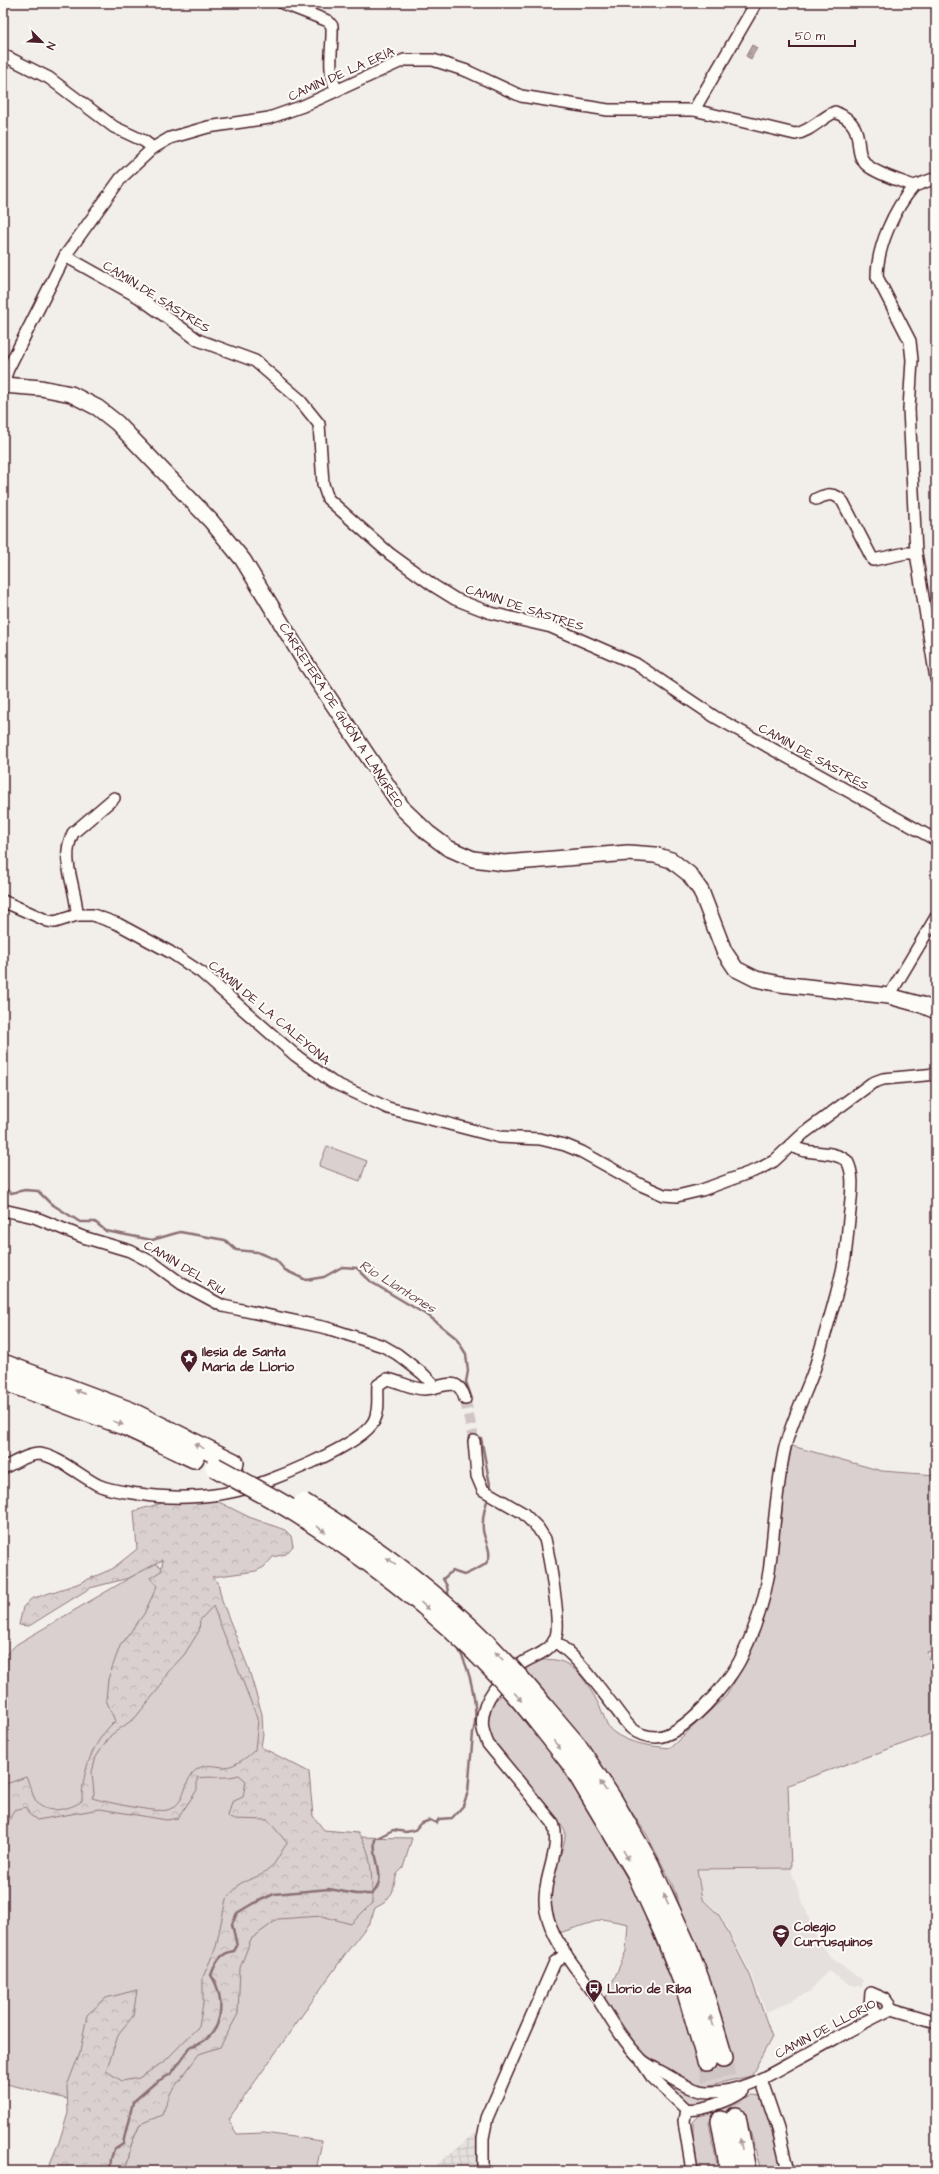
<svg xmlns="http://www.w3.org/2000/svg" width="939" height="2174" font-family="'Architects Daughter',sans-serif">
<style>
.built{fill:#e5dfdd}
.industrial{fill:url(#industrial-grid)}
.grass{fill:#d9d0cf;stroke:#92787d}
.forest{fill:url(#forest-crowns);stroke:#92787d;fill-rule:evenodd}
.water{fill:url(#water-ripples);stroke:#8b6f75}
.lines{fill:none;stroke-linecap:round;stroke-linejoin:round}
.stream{stroke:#8b6f75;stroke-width:2.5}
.street-tunnel{stroke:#d0c5c5;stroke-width:11;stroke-dasharray:11 5.5;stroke-linecap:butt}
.highway-tunnel{stroke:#d0c5c5;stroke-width:19;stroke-dasharray:19 10;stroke-linecap:butt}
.street-casing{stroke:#4a1f2b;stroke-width:14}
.secondary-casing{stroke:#4a1f2b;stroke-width:18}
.highway-casing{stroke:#4a1f2b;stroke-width:22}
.street{stroke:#fdfcf7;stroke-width:11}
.secondary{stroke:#fdfcf7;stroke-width:15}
.highway{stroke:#fdfcf7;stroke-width:19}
.highway-bridge-casing{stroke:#4a1f2b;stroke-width:22;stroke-linecap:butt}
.highway-bridge{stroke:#fdfcf7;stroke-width:19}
.oneway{fill:#ac999b}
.labels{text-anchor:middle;stroke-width:4;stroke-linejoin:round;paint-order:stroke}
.street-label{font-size:13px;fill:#4a1f2b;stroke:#fdfcf7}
.poi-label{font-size:13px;font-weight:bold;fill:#4a1f2b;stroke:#fdfcf7;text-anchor:start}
.water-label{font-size:14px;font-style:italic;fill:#704e56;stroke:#fdfcf7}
</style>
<defs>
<pattern id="industrial-grid" width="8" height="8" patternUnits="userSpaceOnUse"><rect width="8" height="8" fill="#e5dfdd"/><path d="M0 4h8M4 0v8" fill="none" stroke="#c6bfbe"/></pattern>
<pattern id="forest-crowns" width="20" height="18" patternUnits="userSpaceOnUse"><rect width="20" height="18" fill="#d9d0cf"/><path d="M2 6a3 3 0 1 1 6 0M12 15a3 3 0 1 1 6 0" fill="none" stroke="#bcb2b2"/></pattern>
<pattern id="water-ripples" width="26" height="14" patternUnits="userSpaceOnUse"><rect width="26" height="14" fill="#b7a5a6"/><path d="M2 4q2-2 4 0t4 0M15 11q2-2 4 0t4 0" fill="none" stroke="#978687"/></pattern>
</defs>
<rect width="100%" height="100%" fill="#f2efeb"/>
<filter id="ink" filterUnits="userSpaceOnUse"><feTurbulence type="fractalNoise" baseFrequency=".025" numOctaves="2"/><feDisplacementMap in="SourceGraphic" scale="8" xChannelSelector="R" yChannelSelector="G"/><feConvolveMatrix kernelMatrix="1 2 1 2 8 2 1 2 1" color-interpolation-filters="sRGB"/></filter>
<g filter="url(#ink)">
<!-- built -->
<polygon class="built" points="790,1868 816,1937 832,1959 863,1980 862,1987 851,1985 828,1971 809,1992 766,2013 751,1973 720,1914 703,1899 698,1870"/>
<!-- industrial -->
<polygon class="industrial" points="476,2132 476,2171 429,2171"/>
<!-- grass -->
<g class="grass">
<polygon points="327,1146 367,1161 360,1181 319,1166"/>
<path d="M792,1446l90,25 54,4v175l-9,2 9,30v50l-148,53 3,83 -94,1 5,30 17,16 31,60 22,62 -21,39 -50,11 -18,-9 -45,-28 -33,-50 21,-49 2,-27 -25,-5 -44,14c-9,-23 -12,-43 -3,-67 4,-12 10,-22 9,-36l-70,-82 -8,-23 6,-23 9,-7 45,52 21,32 22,34 46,81 43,105 20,64 32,-5 1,-4 -60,-170 -25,-49 -40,-60 -55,-73 -28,-33c5,-3 13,-9 19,-9 31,-5 46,26 58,49 3,7 6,18 11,22 16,13 39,15 58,17l56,-52 22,-37 18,-53 13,-67 6,-59z"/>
<polygon points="155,1563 217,1603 258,1720 261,1747 309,1775 308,1817 323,1833 355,1837 412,1838 403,1868 397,1874 392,1893 384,1903 375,1908 370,1922 346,1953 228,2120 237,2134 264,2133 322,2141 316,2171 123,2171 128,2161 131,2145 140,2124 67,2099 3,2083 3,1830 5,1829 3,1815 3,1657 17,1644"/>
<path d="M653,2071l70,25c-34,22 -48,-2 -70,-25z"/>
<polygon points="753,2095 760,2096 765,2106 782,2171 761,2171 745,2113 722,2117 709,2122 718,2171 698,2171 693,2144 693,2122 701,2114"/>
</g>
<!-- forest -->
<path class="forest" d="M169,1501h48l32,16 36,13 6,6 2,10 -7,8 -13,3 -9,10 -8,4 -44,6 6,5 4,19 26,66 14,47 1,20 -2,13 48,25 4,44 11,14 34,3c15,18 14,48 14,70l-21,21 -29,-8 -44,3 -27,20 -11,29 -2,46 -18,33 -21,7 -28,38 -9,23 -22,9 -9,21 -3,16 -5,10h-80l6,-5 10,-24 9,-29 -1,-27 13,-34 7,-37 19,-17 31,-8 -4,26 -14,17 -13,38 16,10 17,-3 27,-18 33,-34 4,-22v-27l13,-30 10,-48 15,-16 20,-8 13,-11 13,-21 -19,-23 -37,-1 -3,-3 4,-14 11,-5 3,-16 -7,-6c-11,4 -28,1 -42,3v12l-19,28 -11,2 -67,-11 -63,11 -8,-6 -3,-7 -12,3 -9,19 -2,-14v-30l23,-8c4,8 6,17 10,24 9,15 35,8 46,0 0,-31 11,-59 33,-80l-9,-21 2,-21 12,-33 24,-32 13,-28 -7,-8 11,-7 2,-11 -34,18 -39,10 -61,38 -10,-1 4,-18 8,-8 46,-15 35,-15 25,-20 -3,-38zM213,1606l45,114 -3,30c-9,8 -20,17 -32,17 -8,-1 -17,-3 -24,1 -12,6 -12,20 -18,31 -3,5 -7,9 -14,11 -10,3 -62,-8 -75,-12l2,-4 -2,-22 4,-15 15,-22 24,-17 25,-31 8,-15 16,-17 15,-24 1,-11z"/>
<!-- water -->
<polygon class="water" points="752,45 757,48 751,59 746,56"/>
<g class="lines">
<!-- stream -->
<g class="stream">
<polyline points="3,1188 11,1193 25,1190 38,1191 50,1203 80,1222 95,1222 106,1231 152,1240 180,1232 225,1240 236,1250 257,1252 276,1260 285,1270 306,1280 324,1277 342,1267 357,1268 371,1282 430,1317 456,1338 466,1354 468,1371 466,1382 472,1399"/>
<polyline points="481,1438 491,1490"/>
<path d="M449,1599l-2,-13 -4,-7 9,-8 12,4c6,-3 14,-6 20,-10 12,-9 0,-24 -1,-35 -1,-10 2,-24 6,-34"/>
<path d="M110,2171l1,-12 3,-10 9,-6 10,-41 23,-20 15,-8 20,-28c33,-7 36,-47 20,-71 5,-13 9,-22 23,-24l3,-5 -5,-22 5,-11 15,-9 22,-10 55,-5 27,5h16c17,-16 -1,-36 3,-55l18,-9 13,2 9,-2 5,-6 10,-4 6,3 3,-4 13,-1 11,-12 5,-14 5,-59c7,-23 -3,-64 -15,-85"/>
</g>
<!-- street-tunnel -->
<polyline class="street-tunnel" points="465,1399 474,1441"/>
<!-- highway-tunnel -->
<g class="highway-tunnel">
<polyline points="723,2058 736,2117"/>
<polyline points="707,2061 721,2121"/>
</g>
<defs>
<g id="street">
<path d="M282,3l46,18 4,5c1,24 -6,43 5,65"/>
<polyline points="3,55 49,78 114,127 144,141 153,148"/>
<polyline points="694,110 756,3"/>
<path d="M914,186c-20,23 -37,61 -37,91l33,64 2,19 -3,49 7,144 20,126"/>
<polyline points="65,256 140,298 198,340 255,361 298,398 319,424 323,484 328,499 390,554 434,586 455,599 491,613 551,627 636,664 715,717 936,840"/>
<path d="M3,383l5,-14 57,-113 56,-78 32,-30 17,-10 38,-11 61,-9 34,-12 101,-46h29l34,11 54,25 87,14h86l101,24c15,-2 26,-16 40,-22 36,15 14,39 33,54 11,9 33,15 46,20l22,-8"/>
<path d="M816,499c11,-5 19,-7 27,3l30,58 33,-7h10"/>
<polyline points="3,901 48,921 55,922 77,915 93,915 118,924 170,952 202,973 295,1055 332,1082 388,1108 499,1137 540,1139 565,1145 582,1152 641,1185 664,1195 677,1196 702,1190 759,1169 774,1161 804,1133 872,1083 883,1079 936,1074"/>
<path d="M77,915c0,-27 -18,-55 -4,-82l41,-35"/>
<polyline points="889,996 936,917"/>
<polyline points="3,1210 34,1217 83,1237 130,1251 153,1263 182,1284 223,1306 327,1328 383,1346 397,1354 423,1374 431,1382 433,1388"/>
<path d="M474,1441l3,35 6,14 40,23 15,15 7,11c4,17 16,83 11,97 -4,15 -20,19 -32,26 -21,13 -46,40 -41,67 1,5 3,10 5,15l65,79c10,29 -13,56 -7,88 8,37 37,63 55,93 12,19 23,38 39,54 6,7 17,11 25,16 13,7 28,18 44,18 32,1 60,-17 87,-32 32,-17 63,-36 96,-51l44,13"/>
<path d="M3,1468c11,-5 25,-14 36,-14 17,1 43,23 59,31 13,6 28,7 41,9 31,5 67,4 97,-3 29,-7 125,-45 138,-70 6,-11 3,-24 4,-36l9,-6c12,2 25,10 37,10 18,0 34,-16 41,10"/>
<path d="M554,1641c24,16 40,40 58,63 6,8 12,17 19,24 7,6 16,9 25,9 28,-1 75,-56 86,-81 15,-31 26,-66 29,-101 4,-36 6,-72 14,-108 7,-28 21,-53 30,-80 11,-36 23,-73 30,-110 2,-15 3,-31 5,-46 1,-16 5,-36 -3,-50 -17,-13 -39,-4 -57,-16"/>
<polyline points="877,2015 870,2005 871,1993 885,1999 892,2009"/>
<path d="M642,2062l10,15 34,32c13,3 46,-9 57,-18"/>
<polyline points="761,2079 778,2129 788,2171"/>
<polyline points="686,2109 684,2121 692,2171"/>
<polyline points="483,2171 483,2138 487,2118 555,1962 566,1954"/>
</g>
<polyline id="secondary" points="3,385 41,388 71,394 98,408 117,423 211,521 243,560 305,662 403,809 428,833 448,848 473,859 504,863 628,853 655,855 671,860 689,874 701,891 724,951 736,969 756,979 780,984 889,996 922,1005 936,1011"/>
<g id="highway">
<polyline points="3,1364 131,1412 234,1463"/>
<polyline points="3,1380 126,1426 194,1458"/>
<polyline points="543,1706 577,1746 613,1801 649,1864 686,1945 701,1984 723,2058"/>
<polyline points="533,1715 571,1763 636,1872 664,1933 686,1989 707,2061"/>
<polyline points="736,2117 746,2171"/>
<polyline points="721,2121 730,2171"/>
</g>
</defs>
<!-- street casing -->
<use href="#street" class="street-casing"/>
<!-- secondary casing -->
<use href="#secondary" class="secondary-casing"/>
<!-- highway casing -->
<use href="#highway" class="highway-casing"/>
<!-- street -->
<use href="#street" class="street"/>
<!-- secondary -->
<use href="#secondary" class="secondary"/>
<!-- highway -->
<use href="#highway" class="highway"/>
<defs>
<g id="highway-bridge">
<path d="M215,1467c27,15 55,29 82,46 87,55 170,120 236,202"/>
<path d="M303,1503c90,54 173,121 240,203"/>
</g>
</defs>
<!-- highway-bridge casing -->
<use href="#highway-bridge" class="highway-bridge-casing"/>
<!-- highway-bridge -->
<use href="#highway-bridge" class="highway-bridge"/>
</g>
<!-- one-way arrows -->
<defs><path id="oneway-solid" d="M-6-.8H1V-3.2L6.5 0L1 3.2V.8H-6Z"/></defs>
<g class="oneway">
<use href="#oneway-solid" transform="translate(80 1392) rotate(-159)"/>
<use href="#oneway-solid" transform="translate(118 1423) rotate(21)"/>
<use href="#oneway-solid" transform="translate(199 1446) rotate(-154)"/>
<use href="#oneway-solid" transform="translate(321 1529) rotate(34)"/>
<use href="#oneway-solid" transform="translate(391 1561) rotate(-145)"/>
<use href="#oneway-solid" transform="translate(425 1606) rotate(40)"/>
<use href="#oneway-solid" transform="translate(499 1656) rotate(-134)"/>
<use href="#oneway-solid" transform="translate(518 1697) rotate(50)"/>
<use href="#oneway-solid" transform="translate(557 1745) rotate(51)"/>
<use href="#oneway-solid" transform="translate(603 1786) rotate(-123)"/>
<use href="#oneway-solid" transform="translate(626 1855) rotate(60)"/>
<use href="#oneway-solid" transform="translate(666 1899) rotate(-115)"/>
<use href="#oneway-solid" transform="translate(712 2021) rotate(-106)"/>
<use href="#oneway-solid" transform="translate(741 2144) rotate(-100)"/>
</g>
</g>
<!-- icons -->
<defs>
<symbol id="sight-pin" viewBox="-11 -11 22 30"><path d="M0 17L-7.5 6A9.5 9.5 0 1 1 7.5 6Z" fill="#4a1f2b" stroke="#fdfcf7"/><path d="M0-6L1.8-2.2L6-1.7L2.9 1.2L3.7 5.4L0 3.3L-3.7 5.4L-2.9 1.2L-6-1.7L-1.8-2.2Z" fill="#fff"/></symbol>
<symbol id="school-pin" viewBox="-11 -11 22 30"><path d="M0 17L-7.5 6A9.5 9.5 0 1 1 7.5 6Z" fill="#4a1f2b" stroke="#fdfcf7"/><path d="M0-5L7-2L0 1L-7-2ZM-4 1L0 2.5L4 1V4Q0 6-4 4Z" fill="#fff"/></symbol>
<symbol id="bus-pin" viewBox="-11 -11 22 30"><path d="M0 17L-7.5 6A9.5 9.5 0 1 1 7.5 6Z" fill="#4a1f2b" stroke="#fdfcf7"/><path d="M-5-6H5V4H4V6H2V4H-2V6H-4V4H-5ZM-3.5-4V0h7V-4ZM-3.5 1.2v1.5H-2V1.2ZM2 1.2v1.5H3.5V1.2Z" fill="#fff"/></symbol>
</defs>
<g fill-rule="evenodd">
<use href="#sight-pin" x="179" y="1348" width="20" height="27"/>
<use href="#school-pin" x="771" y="1923" width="20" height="27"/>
<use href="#bus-pin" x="584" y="1978" width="20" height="27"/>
</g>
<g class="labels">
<!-- street labels -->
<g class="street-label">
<text transform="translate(341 73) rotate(-24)" y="5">CAMÍN DE LA ERÍA</text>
<text transform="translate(157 296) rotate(32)" y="5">CAMÍN DE SASTRES</text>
<text transform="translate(525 607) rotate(18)" y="5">CAMÍN DE SASTRES</text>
<text transform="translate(342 715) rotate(57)" y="5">CARRETERA DE GIJÓN A LANGREO</text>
<text transform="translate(814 756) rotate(29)" y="5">CAMÍN DE SASTRES</text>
<text transform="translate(270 1012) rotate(40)" y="5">CAMÍN DE LA CALEYONA</text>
<text transform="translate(185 1267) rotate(31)" y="5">CAMÍN DEL RIU</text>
<text transform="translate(825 2028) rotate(-28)" y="5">CAMÍN DE LLORIO</text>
</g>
<!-- poi labels -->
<g class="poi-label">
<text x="202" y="1356">Ilesia de Santa<tspan x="202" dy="15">María de Llorio</tspan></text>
<text x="794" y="1931">Colegio<tspan x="794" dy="15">Currusquinos</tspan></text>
<text x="607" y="1993">Llorio de Riba</text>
</g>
<!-- water labels -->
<g class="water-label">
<text transform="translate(398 1286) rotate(32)" y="5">Rio Llantones</text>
</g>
</g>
<!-- margin -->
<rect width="939" height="2174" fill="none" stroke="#fdfcf7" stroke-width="16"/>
<rect x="8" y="8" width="923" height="2158" fill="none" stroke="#4a1f2b" stroke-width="1.5" filter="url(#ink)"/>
<!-- north arrow -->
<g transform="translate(42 42) rotate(114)" stroke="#fdfcf7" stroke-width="3" paint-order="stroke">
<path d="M0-3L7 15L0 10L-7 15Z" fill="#4a1f2b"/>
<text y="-6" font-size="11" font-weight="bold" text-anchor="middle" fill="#4a1f2b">N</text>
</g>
<!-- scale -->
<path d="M789 40v6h66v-6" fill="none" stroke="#4a1f2b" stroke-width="2"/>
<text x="795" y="40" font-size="12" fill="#4a1f2b" stroke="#fdfcf7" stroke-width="3" paint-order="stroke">50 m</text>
</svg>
